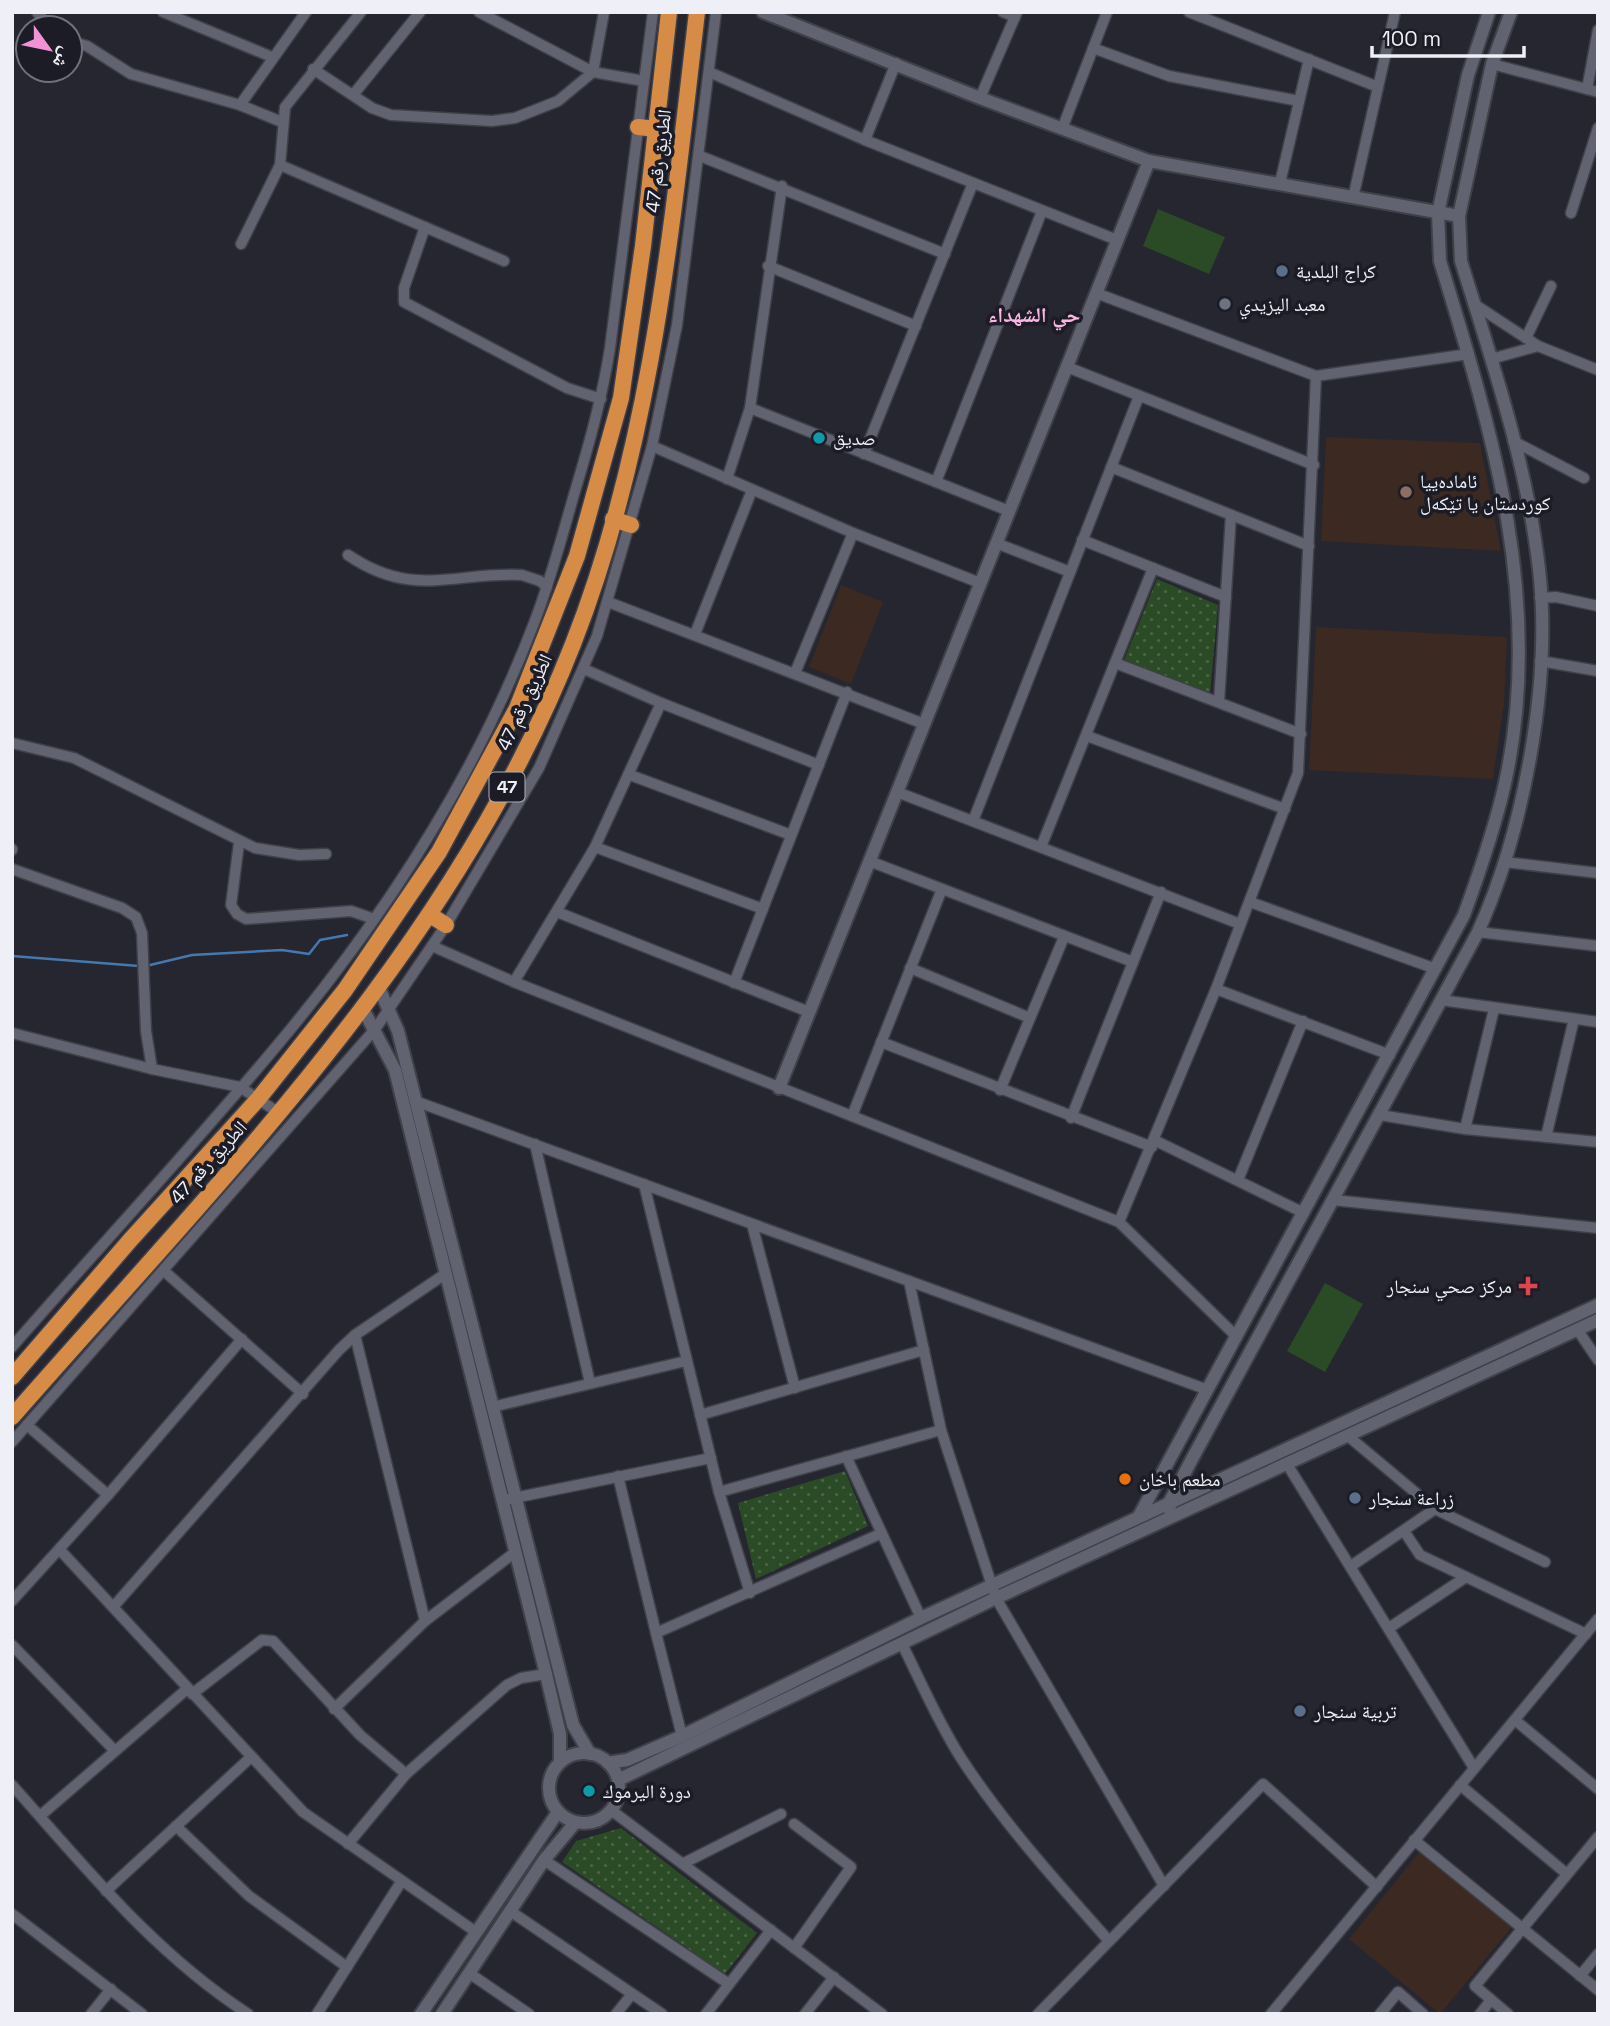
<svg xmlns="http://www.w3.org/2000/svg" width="1610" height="2026" font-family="'Space Grotesk','Noto Naskh Arabic',sans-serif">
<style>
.education{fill:#3b2922}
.green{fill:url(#green-dots)}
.pitch{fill:#2b4a26}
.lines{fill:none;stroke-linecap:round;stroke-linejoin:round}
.stream{stroke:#4478ae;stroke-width:2.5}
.minor-casing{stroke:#404049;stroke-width:13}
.tertiary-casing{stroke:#404049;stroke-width:16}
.trunk-casing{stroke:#404049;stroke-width:19}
.minor{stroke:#626370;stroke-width:10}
.tertiary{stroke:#626370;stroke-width:12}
.trunk{stroke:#d68c47;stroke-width:16}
.service-dot{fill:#5c6f8a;stroke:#1b1c26;stroke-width:2.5}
.worship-dot{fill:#6b7280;stroke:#1b1c26;stroke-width:2.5}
.culture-dot{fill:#0f9aa8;stroke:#1b1c26;stroke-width:2.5}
.education-dot{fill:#8d6e63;stroke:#1b1c26;stroke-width:2.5}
.health-dot{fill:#e0444e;stroke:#1b1c26;stroke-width:2.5}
.food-dot{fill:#e8710a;stroke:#1b1c26;stroke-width:2.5}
.labels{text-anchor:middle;stroke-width:7;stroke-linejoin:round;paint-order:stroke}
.shield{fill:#1b1c26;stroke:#afb0b8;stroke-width:2}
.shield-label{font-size:18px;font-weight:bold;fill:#eff0f7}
.street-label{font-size:19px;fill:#eff0f7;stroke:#1b1c26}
.poi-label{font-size:19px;fill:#eff0f7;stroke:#1b1c26;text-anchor:start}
.neighbourhood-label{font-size:21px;font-weight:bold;fill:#fab5e4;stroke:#1b1c26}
</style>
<defs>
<pattern id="green-dots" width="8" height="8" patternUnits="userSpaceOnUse" patternTransform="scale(1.75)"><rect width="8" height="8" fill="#2b4a26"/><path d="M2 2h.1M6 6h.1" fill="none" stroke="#4a6446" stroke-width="1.8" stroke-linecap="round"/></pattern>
</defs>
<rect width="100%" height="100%" fill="#252630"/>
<!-- education -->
<g class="education">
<polygon points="1326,437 1480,443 1501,551 1321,541"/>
<polygon points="841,585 883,602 851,684 809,667"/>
<polygon points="1316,627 1507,637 1504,704 1493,779 1309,770"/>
<polygon points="1421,1850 1512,1927 1440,2014 1349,1939"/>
</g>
<!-- green -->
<g class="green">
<polygon points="1157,579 1218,605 1210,694 1124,660"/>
<polygon points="845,1471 868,1526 756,1579 738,1503"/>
<polygon points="621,1828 757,1933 725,1974 562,1862 576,1841"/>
</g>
<!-- pitch -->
<g class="pitch">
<polygon points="1158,209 1225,237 1209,274 1143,246"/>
<polygon points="1325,1283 1363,1304 1325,1372 1287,1351"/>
</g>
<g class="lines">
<!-- stream -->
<g class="stream">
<polyline points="12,956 139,966"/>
<polyline points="146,966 192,955 282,950 309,954 320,940 347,935"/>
</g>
<defs>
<g id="minor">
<polyline points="37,12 50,28"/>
<polyline points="163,12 272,57"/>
<polyline points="479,12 593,72 644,81"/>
<polyline points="1003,12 1015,17"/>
<polyline points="1189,12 1378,87"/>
<polyline points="70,41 87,46 131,74 240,105 282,122"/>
<polyline points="1093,48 1169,76 1299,101"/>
<polyline points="1492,64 1598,92"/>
<polyline points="313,69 372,108 391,115 492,121 515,118 558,101 593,72 604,12"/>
<polyline points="709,72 865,140 1117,240"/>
<polyline points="1587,89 1598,30"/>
<polyline points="353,95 420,12"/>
<polyline points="980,98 1017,12"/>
<polyline points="240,105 306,12"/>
<polyline points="1062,129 1107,12"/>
<polyline points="865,140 896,63"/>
<polyline points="700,156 945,254"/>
<polyline points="280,165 504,261"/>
<polyline points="1280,183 1309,59"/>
<polyline points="1353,198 1395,12"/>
<polyline points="1571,213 1598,128"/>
<polyline points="425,227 404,288 404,302 567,388 601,399"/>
<polyline points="241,244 280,165 285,107 361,12"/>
<polyline points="768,266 916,326"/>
<polyline points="1096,293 1316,376 1469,354"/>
<polyline points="1474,304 1538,346 1598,370"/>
<polyline points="1526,338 1551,286"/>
<polyline points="1491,359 1538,346"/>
<polyline points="1067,367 1314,465"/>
<polyline points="750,408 1009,511"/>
<polyline points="1513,441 1584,478"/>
<polyline points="652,446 853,533 980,583"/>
<polyline points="864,454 973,183"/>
<polyline points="1111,467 1309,546"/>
<polyline points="727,479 750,408 782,186"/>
<polyline points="936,482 1042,211"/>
<polyline points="1082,540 1226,597"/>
<polyline points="996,543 1070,572"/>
<path d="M348,555c65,44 104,17 174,20l18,6 7,6"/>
<polyline points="1540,598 1556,597 1598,606"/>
<polyline points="608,602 924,724"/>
<polyline points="695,634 752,490"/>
<polyline points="1540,661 1598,671"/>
<polyline points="1115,663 1301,734"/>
<polyline points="584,669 661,703 819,765"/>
<polyline points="795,673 853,533"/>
<polyline points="1219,702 1231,515"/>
<polyline points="1087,736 1285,809"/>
<polyline points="12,743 74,758 255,848 299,855 326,854"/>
<polyline points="630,775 791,835"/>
<polyline points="897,792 1240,924"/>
<polyline points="973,821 1139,396"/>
<polyline points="239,843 231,905 237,914 246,919 351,911 374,919"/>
<polyline points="595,847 763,909"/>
<polyline points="1041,847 1153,568"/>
<polyline points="12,849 12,850"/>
<polyline points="869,861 1133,962"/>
<polyline points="1504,862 1598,873"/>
<polyline points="12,869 122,908 136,917 142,933 146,1031 152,1069"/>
<polyline points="1250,902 1436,969"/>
<polyline points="557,912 809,1012"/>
<polyline points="1478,932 1598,946"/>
<polyline points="432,946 514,982 1119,1222 1237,1337"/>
<polyline points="910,968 1030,1018"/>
<polyline points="514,982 595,847 661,703"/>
<polyline points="734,983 847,692"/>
<polyline points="1216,989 1390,1055"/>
<polyline points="1441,1000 1598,1022"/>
<polyline points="12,1033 152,1069 240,1087 279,1113"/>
<polyline points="881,1042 1152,1147"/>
<polyline points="1000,1090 1064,937"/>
<polyline points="415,1101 1208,1390"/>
<polyline points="1380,1115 1465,1129 1598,1142"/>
<polyline points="852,1116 942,889"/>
<polyline points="1071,1118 1161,892"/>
<polyline points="1465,1129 1494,1009"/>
<polyline points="1546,1137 1574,1019"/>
<polyline points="1154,1140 1304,1213"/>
<polyline points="535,1144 590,1383"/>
<polyline points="1238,1180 1303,1021"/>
<polyline points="644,1184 719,1492 750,1593"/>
<polyline points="1333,1200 1598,1228"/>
<polyline points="1119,1222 1216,989 1298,773 1316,376"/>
<polyline points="752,1224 795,1388"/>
<polyline points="164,1271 303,1394"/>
<polyline points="909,1281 941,1430 996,1598 1164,1886"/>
<polyline points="1577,1329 1598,1360"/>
<polyline points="355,1335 425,1621"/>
<path d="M12,1347c94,-108 192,-212 282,-322 99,-121 185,-257 240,-402 16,-41 27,-83 39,-125 15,-50 29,-99 37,-150l43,-336"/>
<polyline points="492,1407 686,1361"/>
<polyline points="700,1415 924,1350"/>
<polyline points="27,1425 108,1495"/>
<polyline points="1348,1436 1435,1509 1545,1562"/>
<polyline points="12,1442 376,1028 446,925 539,768 597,636 652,446 677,325 716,12"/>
<polyline points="846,1456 921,1618"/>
<polyline points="1287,1464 1474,1768"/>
<polyline points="618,1476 656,1633"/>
<polyline points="719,1492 941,1430"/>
<polyline points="509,1499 711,1458"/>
<polyline points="1404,1531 1420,1555 1586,1634"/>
<polyline points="60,1550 303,1812 476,1932"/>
<polyline points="1351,1566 1435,1509"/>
<polyline points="12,1601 108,1495 242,1339"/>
<polyline points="114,1606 339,1350 355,1335 445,1274"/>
<polyline points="1389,1628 1466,1577"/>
<path d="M902,1644c19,38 36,78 59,114 43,66 96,124 148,183"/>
<polyline points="12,1645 115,1751"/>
<polyline points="192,1694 262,1640 273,1641 360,1735 406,1774"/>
<polyline points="334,1709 425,1621 514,1553"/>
<polyline points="1515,1720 1598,1789"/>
<polyline points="682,1736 656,1633 880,1534"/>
<path d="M12,1785c75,84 141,167 236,229"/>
<polyline points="1460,1785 1567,1874"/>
<polyline points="611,1810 882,2014"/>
<polyline points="40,1816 187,1689"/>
<polyline points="794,1824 851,1867 794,1948"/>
<polyline points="176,1826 249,1896 347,1967"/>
<polyline points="1414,1840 1598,1990"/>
<polyline points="348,1844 406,1774 507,1685 521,1678 546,1674"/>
<polyline points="544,1860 729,1984"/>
<polyline points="684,1863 781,1814"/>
<polyline points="106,1891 250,1758"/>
<polyline points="510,1911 662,2014"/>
<polyline points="12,1914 142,2014"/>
<polyline points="469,1973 529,2014"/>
<polyline points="1580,1976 1598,1954"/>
<polyline points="91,2014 111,1989"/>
<polyline points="317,2014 401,1882"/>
<polyline points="616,2014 632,1994"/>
<polyline points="706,2014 771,1930"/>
<polyline points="805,2014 834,1977"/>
<polyline points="1038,2014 1263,1784 1377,1887"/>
<polyline points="1271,2014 1598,1619"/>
<polyline points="1380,2014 1398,1992 1423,2014"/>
<polyline points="1480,2014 1491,2000"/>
<polyline points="1508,2014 1475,1986 1598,1837"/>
</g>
<g id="tertiary">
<polyline points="763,12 980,98 1149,161 1459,216"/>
<polyline points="379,988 398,1031 573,1725 590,1754"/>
<polyline points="363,1009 395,1070 546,1674 560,1734 560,1762"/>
<polyline points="779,1088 1149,161"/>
<path d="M1139,1516l325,-601c16,-44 31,-87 41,-132 40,-180 -13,-352 -65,-522l-2,-48 30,-138 21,-63"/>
<path d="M1171,1517l-2,-14 23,-44 286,-527c46,-102 74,-251 61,-363 -12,-105 -47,-208 -78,-308l-2,-45 33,-152 19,-52"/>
<circle cx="584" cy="1788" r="35"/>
<polyline points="608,1763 627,1760 682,1736 921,1618 1598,1305"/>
<polyline points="618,1780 996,1598 1598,1320"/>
<polyline points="421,2014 558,1812"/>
<polyline points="442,2014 544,1860 575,1823"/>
</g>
<g id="trunk">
<polyline points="638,127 657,129"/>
<polyline points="613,519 631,525"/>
<polyline points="430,915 446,925"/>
<polyline points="12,1377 132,1238 259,1098 345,990 439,852 517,708 577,556 621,398 643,246 669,12"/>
<path d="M12,1417c210,-240 443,-471 561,-773 79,-201 99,-419 124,-632"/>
</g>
</defs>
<!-- minor casing -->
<use href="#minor" class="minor-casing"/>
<!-- tertiary casing -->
<use href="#tertiary" class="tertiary-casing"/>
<!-- trunk casing -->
<use href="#trunk" class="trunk-casing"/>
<!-- minor -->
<use href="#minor" class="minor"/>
<!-- tertiary -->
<use href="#tertiary" class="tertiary"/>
<!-- trunk -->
<use href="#trunk" class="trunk"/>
</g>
<!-- markers -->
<g class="service-dot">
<circle cx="1282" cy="271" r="7"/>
<circle cx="1355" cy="1498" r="7"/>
<circle cx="1300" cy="1711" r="7"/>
</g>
<circle class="worship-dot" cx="1225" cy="304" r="7"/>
<g class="culture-dot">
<circle cx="819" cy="438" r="7"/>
<circle cx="589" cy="1791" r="7"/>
</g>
<circle class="education-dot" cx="1406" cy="492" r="7"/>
<path class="health-dot" d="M1524.5 1275.5h7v7h7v7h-7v7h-7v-7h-7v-7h7z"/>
<circle class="food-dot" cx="1125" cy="1479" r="7"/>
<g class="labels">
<!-- shield labels -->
<rect class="shield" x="489.5" y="772.5" width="35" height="29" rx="5"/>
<g class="shield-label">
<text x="507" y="793">47</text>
</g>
<!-- street labels -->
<g class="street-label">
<text transform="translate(658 161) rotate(-83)" y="7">الطريق رقم 47</text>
<text transform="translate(524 702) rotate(-65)" y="7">الطريق رقم 47</text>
<text transform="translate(208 1162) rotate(-48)" y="7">الطريق رقم 47</text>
</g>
<!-- poi labels -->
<g class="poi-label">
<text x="1296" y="278">كراج البلدية</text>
<text x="1239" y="311">معبد اليزيدي</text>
<text x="833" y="445">صديق</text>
<text x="1420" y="488">ئامادەییا<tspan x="1420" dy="22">کوردستان یا تێکەل</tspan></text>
<text x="1512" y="1293" text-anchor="end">مركز صحي سنجار</text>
<text x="1139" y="1486">مطعم باخان</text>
<text x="1369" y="1505">زراعة سنجار</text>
<text x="1314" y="1718">تربية سنجار</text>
<text x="603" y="1798">دورة اليرموك</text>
</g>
<!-- neighbourhood labels -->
<g class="neighbourhood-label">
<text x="1034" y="322">حي الشهداء</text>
</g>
</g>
<!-- border -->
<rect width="1610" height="2026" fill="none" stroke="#eff0f7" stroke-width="28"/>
<!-- north arrow -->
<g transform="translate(49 49) rotate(123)"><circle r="33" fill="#1b1c26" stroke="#70717a" stroke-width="2"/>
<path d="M0-5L12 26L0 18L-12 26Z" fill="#f391d6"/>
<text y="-10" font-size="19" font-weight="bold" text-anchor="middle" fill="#eff0f7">ش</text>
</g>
<!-- scale -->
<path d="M1372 46v10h152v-10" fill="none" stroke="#eff0f7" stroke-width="3.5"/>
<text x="1382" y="46" font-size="21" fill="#eff0f7" stroke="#1b1c26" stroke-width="5" paint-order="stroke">100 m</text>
</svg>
